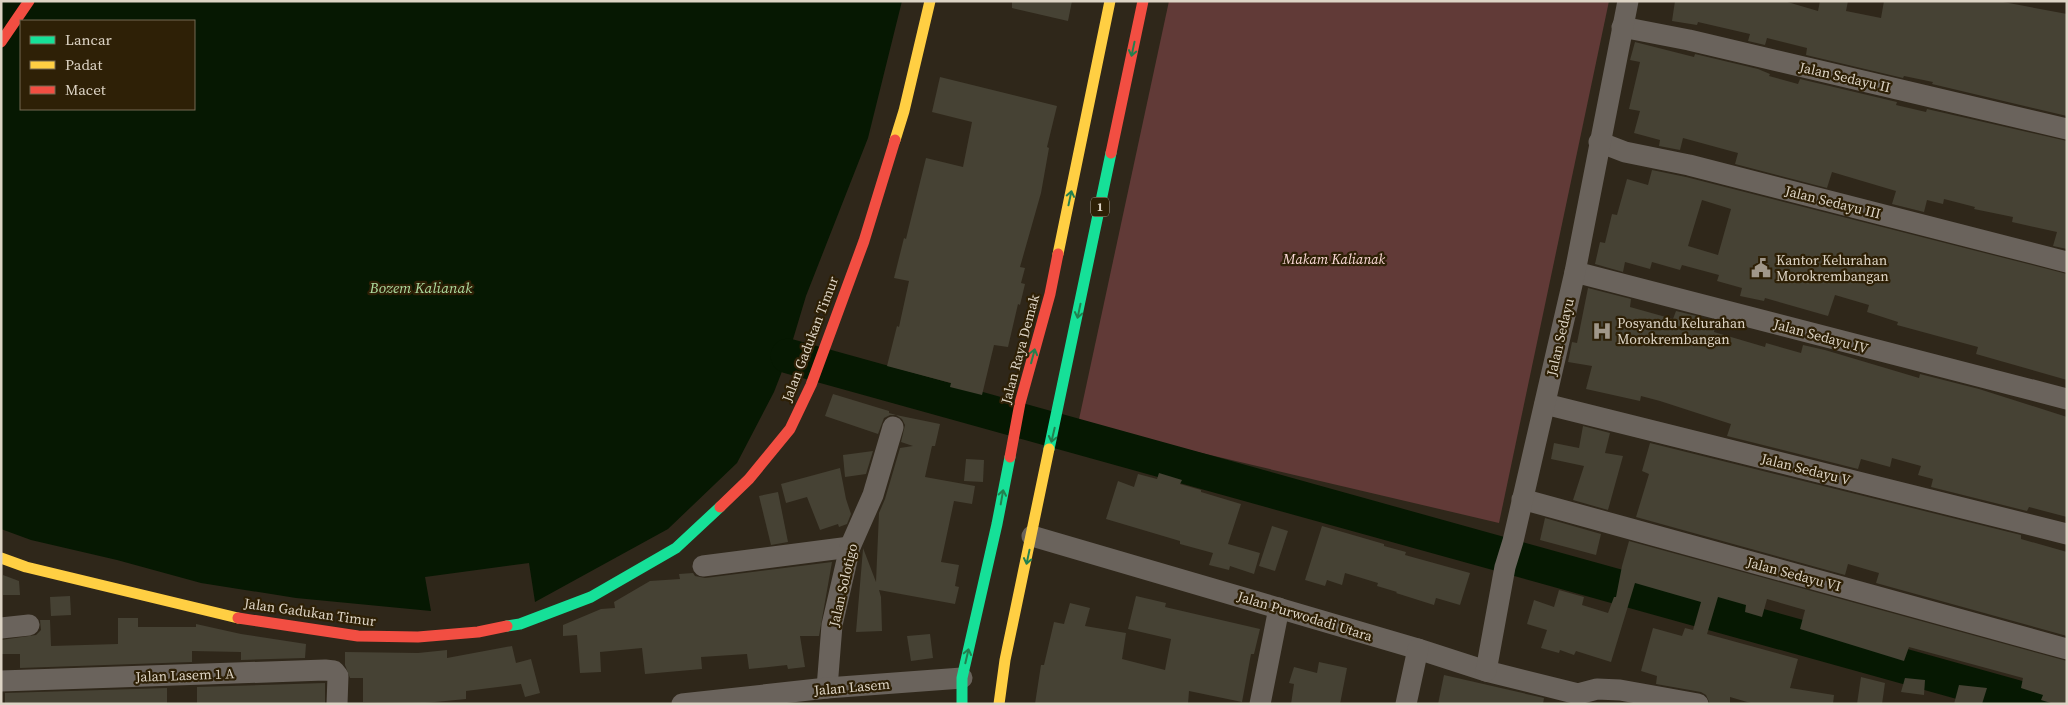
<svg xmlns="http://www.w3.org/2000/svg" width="2068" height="705" font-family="'Source Serif 4',serif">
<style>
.green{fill:#613a37}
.water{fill:#061802;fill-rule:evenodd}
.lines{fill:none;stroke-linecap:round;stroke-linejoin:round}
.river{stroke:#061802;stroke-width:35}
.building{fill:#464234;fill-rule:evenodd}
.street{stroke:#6a635c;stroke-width:21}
.fast{stroke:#16e098;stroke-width:11}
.slow{stroke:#ffcf43;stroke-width:11}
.jam{stroke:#f24e42;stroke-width:11}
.oneway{stroke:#22804f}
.labels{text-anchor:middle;stroke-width:4.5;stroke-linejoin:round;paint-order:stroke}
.shield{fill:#2e2006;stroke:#a89e8c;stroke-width:1}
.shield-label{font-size:12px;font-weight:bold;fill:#ddd4c5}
.street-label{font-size:14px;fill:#ddd4c5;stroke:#2e2006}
.park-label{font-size:14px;font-style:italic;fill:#fddbd9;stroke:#2e2006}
.poi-label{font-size:14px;fill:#ddd4c5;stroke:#2e2006;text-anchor:start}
.water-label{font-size:15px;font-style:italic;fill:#addb9f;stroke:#2e2006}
</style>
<rect width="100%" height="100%" fill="#2f271a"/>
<!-- green -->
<polygon class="green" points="1169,1 1609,1 1499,523 1078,424"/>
<!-- water -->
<path class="water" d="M1,1h901l-34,137 -62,158 -18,60 -14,36 -37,71 -69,66 -133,73 -6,-39 -104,14 6,34 -135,-13 -95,-15 -84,-23 -86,-20 -30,-11zM21,21h173v88h-173z"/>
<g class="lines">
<!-- river -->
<polyline class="river" points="788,356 2040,704"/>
</g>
<!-- building -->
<g class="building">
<polygon points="1012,1 1072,1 1068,21 1012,8"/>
<polygon points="1675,1 1784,1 1818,11 1820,1 1848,1 1846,11 1881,18 1884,1 1998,1 2067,14 2067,116 1932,84 1933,82 1904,76 1903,78 1806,55 1807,48 1767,38 1765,45 1748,41 1750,34 1698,22 1697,25 1672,21"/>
<polygon points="1635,42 1694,57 1695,54 1758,69 1770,74 1769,76 1798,84 1800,79 1897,102 1896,105 1926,112 1927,109 2067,141 2067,249 2053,246 2057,232 2012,222 2013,217 1974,209 1975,207 1944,199 1943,204 1927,200 1924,212 1892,204 1896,191 1832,172 1827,188 1735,164 1738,153 1683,138 1680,150 1659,146 1660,140 1634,133 1640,111 1629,109 1640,62 1630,60"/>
<polygon points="940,77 1057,106 1047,147 1049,148 1041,193 1020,267 1025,268 1021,283 1025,284 1020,305 1018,304 1008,347 994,345 982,395 950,387 951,383 887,366 897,326 899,327 909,281 894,278 904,238 906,239 926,158 963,167 972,122 932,112"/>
<path d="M1652,170l34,7 381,97v106l-91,-26 2,-7 -81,-22 1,-3 -31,-10 2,-7 -34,-10 -7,21 -63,-18 -1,3 -24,-5 2,-8 -25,-7 2,-6 -37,-10 -2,5 -28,-8 -2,7 -25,-7 -2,10 -28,-8 5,-22 5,1 7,-29 5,1 10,-36 21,6zM1702,200l29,9 -13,46 -30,-9z"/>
<polygon points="1588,288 1631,299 1630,307 1673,319 1676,311 1701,317 1700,322 1715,326 1714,332 1765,347 1766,343 1801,353 1803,345 1825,350 1919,378 1920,374 1979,389 2067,417 2067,517 2029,507 2027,511 1931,487 1933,479 1918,475 1921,466 1892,458 1890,467 1861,459 1858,469 1727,436 1731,424 1660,401 1641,396 1640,401 1586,389 1592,366 1568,362 1572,342 1577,343"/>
<polygon points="833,394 889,411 889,413 896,415 890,415 884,418 878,434 825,416"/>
<polygon points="896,415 940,424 935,446 932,446 925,477 975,486 972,504 954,501 941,562 959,565 955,586 959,587 955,604 879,590 881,597 882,631 856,632 863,549 863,548 876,582 879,513 885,499 900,448 913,446 901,442 905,425 902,419"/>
<polygon points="1583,426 1610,433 1605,453 1623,456 1608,510 1573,500 1584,466 1551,459 1554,443 1579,448"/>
<polygon points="1650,443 2021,535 2021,539 2067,552 2067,636 1876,583 1879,573 1848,564 1845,575 1636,517 1649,474 1642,471"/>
<polygon points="873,451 866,474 845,477 843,455"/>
<polygon points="966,459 984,460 983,482 964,481"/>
<polygon points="840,468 846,499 851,514 847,524 839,527 838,524 820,530 807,497 786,503 781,484"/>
<polygon points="1159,473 1182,480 1180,484 1201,490 1201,492 1241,504 1228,544 1260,553 1254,574 1230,566 1229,570 1209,565 1213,553 1180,544 1180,541 1106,519 1118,481 1134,487 1138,474 1157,479"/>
<polygon points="778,492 788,542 771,545 759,496"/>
<polygon points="1545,518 1601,534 1596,555 1540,540"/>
<polygon points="1272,526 1288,531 1275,571 1259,566"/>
<polygon points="1322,526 1384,544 1384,546 1406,552 1405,555 1470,573 1460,605 1436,598 1434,605 1396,593 1397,592 1377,586 1378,583 1345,573 1342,585 1327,580 1325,586 1305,580"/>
<polygon points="1629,541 2067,661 2067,704 2054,704 2041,700 2043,695 2021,688 2023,678 1909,647 1904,661 1800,629 1805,610 1767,599 1762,617 1745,612 1746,605 1718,597 1707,634 1798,659 1790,688 1834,695 1833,704 1754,704 1730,697 1730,704 1710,704 1706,695 1701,692 1656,684 1657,676 1641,671 1653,628 1682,636 1685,628 1693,630 1701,602 1635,583 1611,662 1576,651 1574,655 1560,650 1559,653 1541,648 1547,630 1527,624 1534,600 1554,607 1559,590 1584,597 1582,605 1608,613 1614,597 1616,597 1622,566"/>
<polygon points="832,562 819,636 800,636 805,667 788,669 787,665 749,669 747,654 701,657 702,669 645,674 642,648 600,652 601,672 580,673 577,635 563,636 563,625 601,609 615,608 614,602 650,581 680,579 679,574 693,573 695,576 705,578"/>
<polygon points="3,575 19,581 20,595 3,595"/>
<polygon points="70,596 71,615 51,616 50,597"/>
<polygon points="1136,596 1166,603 1165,607 1260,629 1254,654 1251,654 1242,702 1189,691 1188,704 1035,704 1041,665 1044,665 1054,622 1064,624 1070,603 1090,608 1085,626 1126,633 1122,659 1165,670 1171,639 1128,629"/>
<polygon points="118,618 138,618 138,627 196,627 196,624 241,634 306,644 305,658 241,660 241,652 192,651 192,662 20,668 20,654 1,654 1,640 36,635 41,630 40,620 50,620 51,646 118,644"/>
<polygon points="930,634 933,658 911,661 907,636"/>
<polygon points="512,646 516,663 531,659 540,693 525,697 521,684 466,691 466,699 425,703 363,702 363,678 350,678 345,665 345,652 418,653 447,650 447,658"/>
<polygon points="1319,662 1347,668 1340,704 1291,704 1294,684 1289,683 1294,667 1317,673"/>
<polygon points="1444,675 1544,698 1543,704 1438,704"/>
<polygon points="1861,677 1885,683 1882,704 1857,704"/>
<polygon points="1905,678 1925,680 1924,695 1901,692"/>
<polygon points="325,683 325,704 197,704 197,687"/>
<polygon points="1959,685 1987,688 1982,704 1954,704"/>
<polygon points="167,688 167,704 5,704 5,693"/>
</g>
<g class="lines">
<!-- street -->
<g class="street">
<polyline points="1622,27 1689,40 2067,129"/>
<polyline points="1599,142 1625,152 1689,165 2067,262"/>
<polyline points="1575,272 2067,399"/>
<polyline points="1545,404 2067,534"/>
<polyline points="1522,499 2067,649"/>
<polyline points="1032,536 1418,649 1486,671 1578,694 1597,689 1620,690 1698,704"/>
<polyline points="703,566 850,547"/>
<polyline points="1,628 29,625"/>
<polyline points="1486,671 1505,567 1513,541 1575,272 1628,1"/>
<polyline points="1,681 325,670 334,671 338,676 337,704"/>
<polyline points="827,688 832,625 850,547 873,495 893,427"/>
<polyline points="682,704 827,688 962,678"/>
<polyline points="1260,704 1279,608"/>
<polyline points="1406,704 1418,649"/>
</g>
<!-- fast -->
<g class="fast">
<polyline points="1049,449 1111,153"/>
<polyline points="507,626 520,624 591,597 676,548 720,507"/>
<polyline points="962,704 962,678 997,524 1010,457"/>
</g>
<!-- slow -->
<g class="slow">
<polyline points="895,140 904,111 930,1"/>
<polyline points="1058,254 1110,1"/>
<polyline points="1,558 26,567 238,618"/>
<polyline points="999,704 1005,660 1049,449"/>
</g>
<!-- jam -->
<g class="jam">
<polyline points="1,42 29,1"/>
<polyline points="1111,153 1143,1"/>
<polyline points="1010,457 1020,403 1050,294 1058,254"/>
<polyline points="720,507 749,479 790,429 811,385 864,241 895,140"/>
<polyline points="238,618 358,636 418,637 478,632 507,626"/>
</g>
</g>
<!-- one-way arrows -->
<defs><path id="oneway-shaft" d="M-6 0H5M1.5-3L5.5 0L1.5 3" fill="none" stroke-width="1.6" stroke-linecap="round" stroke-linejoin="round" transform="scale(1.25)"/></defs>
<g class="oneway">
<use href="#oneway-shaft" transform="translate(1133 49) rotate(102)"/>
<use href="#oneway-shaft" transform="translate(1070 198) rotate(-78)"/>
<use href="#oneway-shaft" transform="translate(1079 311) rotate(102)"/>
<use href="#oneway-shaft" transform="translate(1033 356) rotate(-75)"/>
<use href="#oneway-shaft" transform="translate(1053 435) rotate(103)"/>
<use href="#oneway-shaft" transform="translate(1002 497) rotate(-80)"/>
<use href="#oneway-shaft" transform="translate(1028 557) rotate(102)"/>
<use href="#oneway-shaft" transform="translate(967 656) rotate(-77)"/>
</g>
<!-- icons -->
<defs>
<symbol id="civic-bare" viewBox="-9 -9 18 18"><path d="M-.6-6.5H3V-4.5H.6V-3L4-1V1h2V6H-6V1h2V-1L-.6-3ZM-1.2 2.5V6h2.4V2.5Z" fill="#a09789" stroke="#2e2006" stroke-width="2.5" paint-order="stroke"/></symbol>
<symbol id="hospital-bare" viewBox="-9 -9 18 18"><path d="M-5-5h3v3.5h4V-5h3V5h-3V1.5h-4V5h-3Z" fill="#a09789" stroke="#2e2006" stroke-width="2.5" paint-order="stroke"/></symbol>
</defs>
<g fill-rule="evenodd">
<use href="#civic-bare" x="1747" y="254" width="28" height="28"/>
<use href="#hospital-bare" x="1588" y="317" width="28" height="28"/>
</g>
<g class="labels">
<!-- shield labels -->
<rect class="shield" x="1091" y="197.5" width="18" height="19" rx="4"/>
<g class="shield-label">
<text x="1100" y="211">1</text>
</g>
<!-- street labels -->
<g class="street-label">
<text transform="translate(1845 77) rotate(13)" y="5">Jalan Sedayu II</text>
<text transform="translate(1833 202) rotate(14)" y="5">Jalan Sedayu III</text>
<text transform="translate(1821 336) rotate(15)" y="5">Jalan Sedayu IV</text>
<text transform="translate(1560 337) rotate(-77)" y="5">Jalan Sedayu</text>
<text transform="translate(810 339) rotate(-69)" y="5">Jalan Gadukan Timur</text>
<text transform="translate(1020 349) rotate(-75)" y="5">Jalan Raya Demak</text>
<text transform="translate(1806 469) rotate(14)" y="5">Jalan Sedayu V</text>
<text transform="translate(1794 574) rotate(15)" y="5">Jalan Sedayu VI</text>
<text transform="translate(843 585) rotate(-77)" y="5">Jalan Solotigo</text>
<text transform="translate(310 612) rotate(8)" y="5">Jalan Gadukan Timur</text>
<text transform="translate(1305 616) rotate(17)" y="5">Jalan Purwodadi Utara</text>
<text transform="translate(185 675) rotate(-2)" y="5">Jalan Lasem 1 A</text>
<text transform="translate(852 687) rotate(-5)" y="5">Jalan Lasem</text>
</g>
<!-- park labels -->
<g class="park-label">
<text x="1334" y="264">Makam Kalianak</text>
</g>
<!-- poi labels -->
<g class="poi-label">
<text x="1776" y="265">Kantor Kelurahan<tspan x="1776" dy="16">Morokrembangan</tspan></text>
<text x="1617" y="328">Posyandu Kelurahan<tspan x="1617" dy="16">Morokrembangan</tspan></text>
</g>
<!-- water labels -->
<g class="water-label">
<text x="421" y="293">Bozem Kalianak</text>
</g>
</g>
<!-- border -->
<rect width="2068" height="705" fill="none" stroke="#ddd4c5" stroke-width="5"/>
<!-- legend -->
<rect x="20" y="20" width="175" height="90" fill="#2e2006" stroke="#746852"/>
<rect x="30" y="36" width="25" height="8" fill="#16e098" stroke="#746852"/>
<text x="65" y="45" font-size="15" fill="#ddd4c5">Lancar</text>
<rect x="30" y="61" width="25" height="8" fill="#ffcf43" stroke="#746852"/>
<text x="65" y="70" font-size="15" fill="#ddd4c5">Padat</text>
<rect x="30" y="86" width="25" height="8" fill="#f24e42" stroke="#746852"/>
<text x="65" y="95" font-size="15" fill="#ddd4c5">Macet</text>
</svg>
